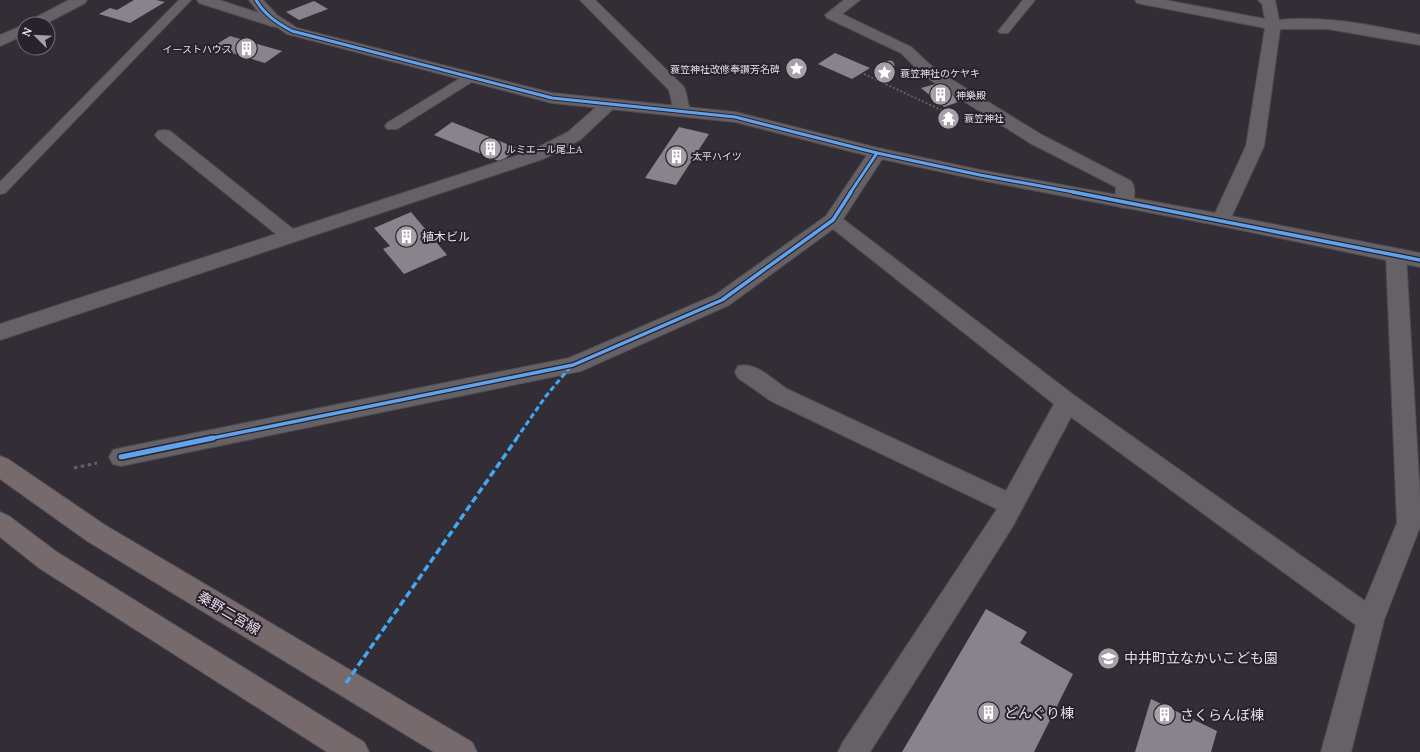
<svg xmlns="http://www.w3.org/2000/svg" width="1420" height="752" font-family="Lora,'Noto Sans JP',serif">
<style>
.building{fill:#89848b}
.lines{fill:none;stroke-linecap:round;stroke-linejoin:round}
.service-casing{stroke:#4f4b52;stroke-width:2}
.minor-casing{stroke:#4f4b52;stroke-width:2}
.tertiary-casing{stroke:#4f4b52;stroke-width:2}
.primary-casing{stroke:#4f4b52;stroke-width:2}
.path-far1{stroke:#635f66;stroke-width:2;stroke-dasharray:2 2;stroke-linecap:butt}
.path{stroke:#635f66;stroke-width:3;stroke-dasharray:3.5 3.5;stroke-linecap:butt}
.service{fill:#656267;fill-rule:evenodd}
.minor{fill:#656267;fill-rule:evenodd}
.tertiary{fill:#656267;fill-rule:evenodd}
.primary{fill:#776a6c;fill-rule:evenodd}
.quiet-far1{stroke:#3fa9f5;stroke-width:3;stroke-dasharray:5.5 3;stroke-linecap:butt}
.quiet{stroke:#3fa9f5;stroke-width:3.5;stroke-dasharray:7 3.5;stroke-linecap:butt}
.cycleway-far2-casing{stroke:#2a212f;stroke-width:5}
.cycleway-far1-casing{stroke:#2a212f;stroke-width:6}
.cycleway-casing{stroke:#2a212f;stroke-width:8}
.cycleway-far2{stroke:#60a3ed;stroke-width:3}
.cycleway-far1{stroke:#60a3ed;stroke-width:3.5}
.cycleway{stroke:#60a3ed;stroke-width:5}
.tree{fill:#838365}
.labels{text-anchor:middle;stroke-width:4;stroke-linejoin:round;paint-order:stroke}
.far-poi-label{font-size:10px;fill:#e4dee7;stroke:#2a212f;text-anchor:start}
.poi-label{font-size:12px;fill:#e4dee7;stroke:#2a212f;text-anchor:start}
.near-street-label{font-size:14px;fill:#e4dee7;stroke:#2a212f}
.near-poi-label{font-size:14px;fill:#e4dee7;stroke:#2a212f;text-anchor:start}
</style>
<rect width="100%" height="100%" fill="#332e36"/>
<!-- building -->
<g class="building">
<polygon points="134,0 156,0 165,2 130,23 99,14 110,8 117,10"/>
<polygon points="314,1 328,9 299,20 286,12"/>
<polygon points="230,36 282,51 265,63 212,47"/>
<polygon points="835,53 870,68 852,79 818,64"/>
<polygon points="939,83 961,101 944,107 921,88"/>
<polygon points="452,122 517,148 501,162 434,135"/>
<polygon points="679,127 709,134 676,185 645,178"/>
<polygon points="411,212 447,255 404,274 383,249 390,246 374,228"/>
<polygon points="986,609 1027,632 1020,643 1073,674 1034,752 902,752"/>
<polygon points="1151,699 1217,731 1211,752 1135,752"/>
</g>
<g class="lines">
<defs>
<g id="service">
<polygon points="179,0 191,0 5,193 0,194 0,182"/>
<polygon points="1023,0 1035,0 1008,33 1000,33 998,31 1000,29"/>
<polygon points="471,73 475,74 477,77 475,80 397,129 387,129 385,126 387,123 467,74"/>
</g>
<g id="minor">
<polygon points="69,0 87,0 85,3 45,24 27,24 29,21"/>
<polygon points="197,0 219,0 281,20 283,23 281,26 276,27 271,26 199,3"/>
<polygon points="580,0 595,0 683,86 685,89 690,111 688,115 682,116 676,115 674,111 669,90"/>
<path d="M844,0h16l-18,14 69,33 25,23 106,65 89,46c5,6 4,19 0,25l-7,2 -7,-2 -2,-4 1,-15 -86,-44 -106,-67 -23,-23 -74,-35 -2,-3z"/>
<path d="M1135,0h30l100,19 -3,-15 -4,-4h17l4,20c48,-5 95,6 141,15v10l-92,-16h-48l-16,117 -34,74 -2,4 -7,2 -7,-2 -2,-4 34,-74 19,-118 -123,-24 -5,-1z"/>
<polygon points="24,25 24,35 0,46 0,35"/>
<polygon points="608,100 614,102 616,105 614,108 580,140 543,159 0,340 0,324 276,234 158,139 155,135 158,131 164,130 170,131 293,229 531,151 568,132 602,102"/>
<path d="M877,148l6,1 3,4 -43,66 232,177 290,205 32,-78 -11,-268 3,-5 7,-1 7,1 3,5 14,242v30l-36,93 -33,132h-30l35,-127 -285,-208 -58,109 -143,226h-32l5,-10 154,-233 -226,-108 -33,-23 -3,-6 3,-6c18,-5 35,14 49,23l219,102 48,-87 -221,-175 -104,76 -148,66 -460,95 -8,-2 -4,-7 4,-7 8,-2 448,-90 146,-63 111,-79 45,-67z"/>
</g>
<polygon id="tertiary" points="249,0 263,0 277,15 297,28 552,93 735,112 878,148 980,170 1221,214 1420,253 1420,267 1221,226 980,180 877,158 735,122 552,103 287,34 262,17"/>
<g id="primary">
<polygon points="0,456 8,459 105,525 472,742 477,752 434,752 87,541 0,479"/>
<polygon points="0,512 9,516 57,552 364,742 369,752 327,752 39,568 0,537"/>
</g>
</defs>
<!-- service casing -->
<use href="#service" class="service-casing"/>
<!-- minor casing -->
<use href="#minor" class="minor-casing"/>
<!-- tertiary casing -->
<use href="#tertiary" class="tertiary-casing"/>
<!-- primary casing -->
<use href="#primary" class="primary-casing"/>
<!-- path-far1 -->
<polyline class="path-far1" points="864,74 956,117"/>
<!-- path -->
<polyline class="path" points="74,468 97,463"/>
<!-- service -->
<use href="#service" class="service"/>
<!-- minor -->
<use href="#minor" class="minor"/>
<!-- tertiary -->
<use href="#tertiary" class="tertiary"/>
<!-- primary -->
<use href="#primary" class="primary"/>
<!-- quiet-far1 -->
<polyline class="quiet-far1" points="516,439 546,396 572,365"/>
<!-- quiet -->
<polyline class="quiet" points="346,683 517,438"/>
<defs>
<g id="cycleway-far2">
<path d="M256,0c9,15 21,23 36,31l260,67 183,19 142,36 103,22 99,18"/>
<polyline points="850,193 877,153"/>
</g>
<g id="cycleway-far1">
<polyline points="1073,192 1420,260"/>
<polyline points="208,439 573,365 722,300 833,220 851,192"/>
</g>
<polyline id="cycleway" points="121,457 213,438"/>
</defs>
<!-- cycleway-far2 casing -->
<use href="#cycleway-far2" class="cycleway-far2-casing"/>
<!-- cycleway-far1 casing -->
<use href="#cycleway-far1" class="cycleway-far1-casing"/>
<!-- cycleway casing -->
<use href="#cycleway" class="cycleway-casing"/>
<!-- cycleway-far2 -->
<use href="#cycleway-far2" class="cycleway-far2"/>
<!-- cycleway-far1 -->
<use href="#cycleway-far1" class="cycleway-far1"/>
<!-- cycleway -->
<use href="#cycleway" class="cycleway"/>
</g>
<!-- trees -->
<circle class="tree" cx="890" cy="65" r="4.5"/>
<!-- icons -->
<defs>
<symbol id="building-disc" viewBox="-11 -11 22 22"><circle r="9.5" fill="#a6a0a9" stroke="#2a212f"/><path d="M-4-6H4V6H1V3H-1V6H-4ZM-2.5-4.3h1.7v1.8h-1.7ZM.8-4.3h1.7v1.8H.8ZM-2.5-1h1.7V.8h-1.7ZM.8-1h1.7V.8H.8Z" fill="#fff"/></symbol>
<symbol id="sight-disc" viewBox="-11 -11 22 22"><circle r="9.5" fill="#a6a0a9" stroke="#2a212f"/><path d="M0-6L1.8-2.2L6-1.7L2.9 1.2L3.7 5.4L0 3.3L-3.7 5.4L-2.9 1.2L-6-1.7L-1.8-2.2Z" fill="#fff"/></symbol>
<symbol id="temple-disc" viewBox="-11 -11 22 22"><circle r="9.5" fill="#a6a0a9" stroke="#2a212f"/><path d="M0-6L5-2H3V0L6.5 2.5H4V6H1.5V3h-3V6H-4V2.5H-6.5L-3 0V-2H-5Z" fill="#fff"/></symbol>
<symbol id="school-disc" viewBox="-11 -11 22 22"><circle r="9.5" fill="#a6a0a9" stroke="#2a212f"/><path d="M0-5L7-2L0 1L-7-2ZM-4 1L0 2.5L4 1V4Q0 6-4 4Z" fill="#fff"/></symbol>
</defs>
<g fill-rule="evenodd">
<use href="#building-disc" x="234" y="36" width="25" height="25"/>
<use href="#sight-disc" x="784" y="56" width="25" height="25"/>
<use href="#sight-disc" x="872" y="60" width="25" height="25"/>
<use href="#building-disc" x="928" y="82" width="25" height="25"/>
<use href="#temple-disc" x="936" y="106" width="25" height="25"/>
<use href="#building-disc" x="478" y="136" width="25" height="25"/>
<use href="#building-disc" x="664" y="144" width="25" height="25"/>
<use href="#building-disc" x="394" y="224" width="25" height="25"/>
<use href="#school-disc" x="1096" y="646" width="25" height="25"/>
<use href="#building-disc" x="976" y="700" width="25" height="25"/>
<use href="#building-disc" x="1152" y="702" width="25" height="25"/>
</g>
<g class="labels">
<!-- far-poi labels -->
<g class="far-poi-label">
<text x="232" y="53" text-anchor="end">イーストハウス</text>
<text x="780" y="73" text-anchor="end">蓑笠神社改修奉讃芳名碑</text>
<text x="900" y="77">蓑笠神社のケヤキ</text>
<text x="956" y="99">神樂殿</text>
<text x="964" y="122">蓑笠神社</text>
<text x="506" y="153">ルミエール尾上A</text>
<text x="692" y="160">太平ハイツ</text>
</g>
<!-- poi labels -->
<g class="poi-label">
<text x="422" y="241">植木ビル</text>
</g>
<!-- near-street labels -->
<g class="near-street-label">
<text transform="translate(229 613) rotate(31)" y="5">秦野二宮線</text>
</g>
<!-- near-poi labels -->
<g class="near-poi-label">
<text x="1124" y="663">中井町立なかいこども園</text>
<text x="1004" y="718">どんぐり棟</text>
<text x="1180" y="720">さくらんぼ棟</text>
</g>
</g>
<!-- north arrow -->
<g transform="translate(36 36) rotate(294)"><circle r="19" fill="#2a212f" stroke="#746d79"/>
<path d="M0-3L7 15L0 10L-7 15Z" fill="#a6a0a9"/>
<text y="-6" font-size="11" font-weight="bold" text-anchor="middle" fill="#e4dee7">N</text>
</g>
</svg>
